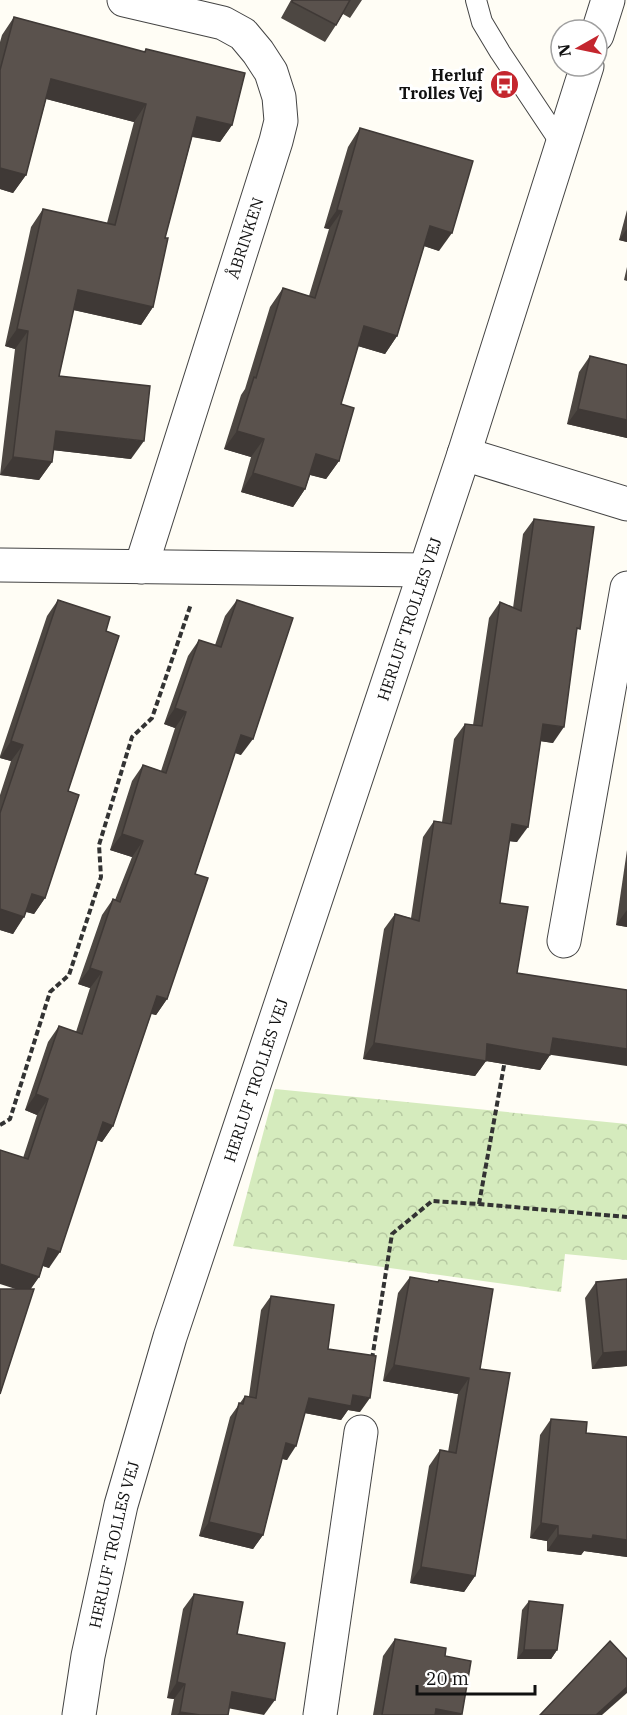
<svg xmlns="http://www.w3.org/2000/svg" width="627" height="1715" font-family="'IBM Plex Serif',serif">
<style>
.park{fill:url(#park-crowns)}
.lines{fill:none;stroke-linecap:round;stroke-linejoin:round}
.service-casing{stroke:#444;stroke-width:22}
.minor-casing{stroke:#444;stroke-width:35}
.path{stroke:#333;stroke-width:4;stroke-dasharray:6 3;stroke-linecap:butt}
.service{stroke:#fff;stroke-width:20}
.minor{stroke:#fff;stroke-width:33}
.wall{fill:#4d4742}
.shaded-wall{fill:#3f3936}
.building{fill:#5a524d;stroke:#3f3936;stroke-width:1.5}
.labels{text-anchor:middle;stroke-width:6;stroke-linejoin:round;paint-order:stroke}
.poi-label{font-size:16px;font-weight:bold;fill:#111;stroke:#fff;text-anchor:end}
.street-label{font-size:16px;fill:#111;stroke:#fff}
</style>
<defs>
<pattern id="park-crowns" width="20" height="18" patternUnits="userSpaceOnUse" patternTransform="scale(1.5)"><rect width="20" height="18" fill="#d5ebbd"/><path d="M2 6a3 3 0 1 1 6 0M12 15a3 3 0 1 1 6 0" fill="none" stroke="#b6c8a1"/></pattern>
</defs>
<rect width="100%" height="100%" fill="#fffdf5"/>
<!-- park -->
<polygon class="park" points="275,1089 627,1124 627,1260 565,1254 561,1292 233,1246"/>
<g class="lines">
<defs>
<polyline id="service" points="476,0 482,22 500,52 562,145"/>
<g id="minor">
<polyline points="124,0 223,23 243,34 258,52 271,72 279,97 281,121 276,141 141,567"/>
<polyline points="597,35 608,0"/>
<polyline points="464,454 627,504"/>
<polyline points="0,565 425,570"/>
<polyline points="564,941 627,588"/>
<path id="s1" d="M79,1715l9,-59 33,-151 49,-168 294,-883 123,-388"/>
<polyline points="320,1715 361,1432"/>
</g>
</defs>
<!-- service casing -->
<use href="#service" class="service-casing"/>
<!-- minor casing -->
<use href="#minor" class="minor-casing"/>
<!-- path -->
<g class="path">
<polyline points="0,1125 10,1119 50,992 69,975 101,877 99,845 132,737 152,718 191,604"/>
<polyline points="479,1204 505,1060"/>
<polyline points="372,1359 392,1234 432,1201 479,1204 627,1217"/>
</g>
<!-- service -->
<use href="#service" class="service"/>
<!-- minor -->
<use href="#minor" class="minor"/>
</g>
<!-- wall -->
<g class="wall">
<polygon points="291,0 362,0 350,18 343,14 336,25 325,42 281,18"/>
<polygon points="14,17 144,52 146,49 232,125 220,142 192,137 165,238 153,307 141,325 73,310 59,376 131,459 53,450 52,462 39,480 0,475 15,349 5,346 31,227 43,209 107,223 134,122 46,99 26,175 13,193 0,189 0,42 2,35"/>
<polygon points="360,128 439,251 424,246 397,336 385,354 358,346 341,404 339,461 326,479 310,475 305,489 293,507 241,492 251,457 224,449 241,395 245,389 270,307 283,288 309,296 329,229 324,228 348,147"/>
<polygon points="627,210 627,242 619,240"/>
<polygon points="627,267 627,281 624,280"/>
<polygon points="590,356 627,365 627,438 567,424 579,372"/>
<polygon points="534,519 576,634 553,743 541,741 517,842 509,841 500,903 517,973 550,1055 540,1070 486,1061 475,1076 363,1059 384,929 395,914 411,918 423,837 434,821 442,822 454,739 465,724 473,725 489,618 500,602 513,608 523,534"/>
<polygon points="58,600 106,631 68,791 45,898 34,914 26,912 13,934 0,930 0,795 11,761 0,758 0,756 47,616"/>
<polygon points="237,600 241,755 235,753 195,874 167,999 156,1015 151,1014 113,1126 102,1142 97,1140 49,1268 43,1266 39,1277 30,1289 16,1289 23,1158 37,1115 25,1110 48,1042 59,1026 76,1032 90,988 78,984 102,915 113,899 115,900 132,857 110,850 132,781 143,765 161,771 175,728 164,724 188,656 199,640 215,645 225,616"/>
<polygon points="627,850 627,927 616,925"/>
<polygon points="410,1277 437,1282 439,1280 480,1369 475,1576 464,1592 410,1583 429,1466 440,1450 448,1452 458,1394 383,1381 398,1293"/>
<polygon points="627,1279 627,1366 592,1369 585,1298 596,1282"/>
<polygon points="271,1296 328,1349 360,1412 348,1410 341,1420 305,1413 287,1460 282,1459 263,1535 253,1549 199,1536 230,1417 245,1396 249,1396 261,1310"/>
<polygon points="551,1419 586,1433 627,1437 627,1557 584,1551 581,1555 547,1551 547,1541 530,1538 540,1435"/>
<polygon points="194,1594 237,1634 228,1715 171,1715 174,1699 167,1698 183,1609"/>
<polygon points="529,1601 557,1650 551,1659 517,1659 522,1610"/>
<polygon points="395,1639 445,1656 461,1715 373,1715 383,1656"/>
</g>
<!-- shaded-wall -->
<g class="shaded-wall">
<polygon points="51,79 146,104 134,122 39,97"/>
<polygon points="197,117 232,125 220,142 184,135"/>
<polygon points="0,168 26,175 13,193 0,189"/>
<polygon points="337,210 342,211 329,229 324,228"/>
<polygon points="430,226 452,233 439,251 418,244"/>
<polygon points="627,229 627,242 619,240"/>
<polygon points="78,290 153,307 141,325 65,308"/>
<polygon points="364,326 397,336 385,354 351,344"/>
<polygon points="17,329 28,331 15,349 5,346"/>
<polygon points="578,409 627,420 627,438 567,424"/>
<polygon points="56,431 144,441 131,459 43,449"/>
<polygon points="237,431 264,439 251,457 224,449"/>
<polygon points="316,454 339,461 326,479 303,473"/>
<polygon points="13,457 52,462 39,480 0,475"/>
<polygon points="253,473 305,489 293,507 241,492"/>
<polygon points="175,708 186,712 175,728 164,724"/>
<polygon points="543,724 564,727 553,743 532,740"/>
<polygon points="241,735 253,739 241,755 230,751"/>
<polygon points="11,741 23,745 11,761 0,758"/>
<polygon points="512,824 528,827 517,842 501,840"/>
<polygon points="122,834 143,841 132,857 110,850"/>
<polygon points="32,894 45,898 34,914 20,910"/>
<polygon points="0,909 24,917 13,934 0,930"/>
<polygon points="627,910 627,927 616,925"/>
<polygon points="90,968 102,972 90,988 78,984"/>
<polygon points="157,996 167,999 156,1015 146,1012"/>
<polygon points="553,1038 627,1049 627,1066 545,1054 550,1055 540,1070 486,1061 475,1076 363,1059 374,1043 487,1044"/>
<polygon points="36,1094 48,1099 37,1115 25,1110"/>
<polygon points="103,1122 113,1126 102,1142 91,1138"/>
<polygon points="48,1248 60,1252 49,1268 37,1264"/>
<polygon points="0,1264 39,1277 28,1293 0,1284"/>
<polygon points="627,1351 627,1366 592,1369 603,1353"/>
<polygon points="394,1365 469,1378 458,1394 383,1381"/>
<polygon points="353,1395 370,1398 360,1412 348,1410 341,1420 299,1412 309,1398"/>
<polygon points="286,1443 296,1446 287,1460 276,1457"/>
<polygon points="209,1522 263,1535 253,1549 199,1536"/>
<polygon points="541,1523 558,1526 547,1541 530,1538"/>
<polygon points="558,1535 593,1535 627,1540 627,1557 584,1551 581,1555 547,1551"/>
<polygon points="421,1567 475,1576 464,1592 410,1583"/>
<polygon points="524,1650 557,1650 551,1659 517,1659"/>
<polygon points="177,1682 185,1684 174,1699 167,1698"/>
<polygon points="627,1687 627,1693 602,1715 596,1715"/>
<polygon points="232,1692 275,1700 264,1715 222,1707"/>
<polygon points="436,1709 462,1714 461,1715 432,1715"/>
<polygon points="180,1712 200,1715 177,1715"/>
</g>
<!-- building -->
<g class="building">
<polygon points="293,0 350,0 336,25 292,2"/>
<polygon points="14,17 145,52 146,49 245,73 232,125 197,117 165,238 168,238 153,307 78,290 59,376 150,386 144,441 56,431 52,462 13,457 28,331 17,329 43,209 115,225 146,104 51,79 26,175 0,168 0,70"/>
<polygon points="360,128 473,161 452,233 430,226 397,336 364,326 341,404 354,408 339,461 316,454 305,489 253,473 264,439 237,431 254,377 256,378 283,288 315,298 342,211 337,210"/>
<polygon points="590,356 627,365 627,420 578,409"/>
<polygon points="534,519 594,527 580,629 577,628 564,727 543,724 528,827 512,824 500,903 528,907 517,973 627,990 627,1049 553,1038 550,1055 487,1044 486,1061 374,1043 395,914 419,921 434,821 451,824 465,724 482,726 500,602 521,611"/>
<polygon points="58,600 110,617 106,631 119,636 68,791 79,795 45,898 32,894 24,917 0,909 0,813 23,745 11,741"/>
<polygon points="237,600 293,618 253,739 241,735 195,874 208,878 167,999 157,996 113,1126 103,1122 60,1252 48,1248 39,1277 0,1264 0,1150 28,1159 48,1099 36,1094 59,1026 82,1034 102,972 90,968 113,899 120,902 143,841 122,834 143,765 166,773 186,712 175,708 199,640 221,647"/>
<polygon points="410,1277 438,1282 439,1280 493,1289 480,1369 510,1373 475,1576 421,1567 440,1450 456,1453 469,1378 394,1365"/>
<polygon points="627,1279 627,1351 603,1353 596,1282"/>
<polygon points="0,1289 34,1289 0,1394"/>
<polygon points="271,1296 334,1305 328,1349 376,1356 370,1398 353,1395 351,1406 309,1398 296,1446 286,1443 263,1535 209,1522 239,1403 243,1404 245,1396 256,1398"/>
<polygon points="551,1419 587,1422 586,1433 627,1437 627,1540 593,1535 592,1539 558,1535 558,1526 541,1523"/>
<polygon points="194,1594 243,1602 237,1634 285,1643 275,1700 232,1692 228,1715 200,1715 180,1712 185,1684 177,1682"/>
<polygon points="529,1601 563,1605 557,1650 524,1650"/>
<polygon points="395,1639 446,1648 445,1656 471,1661 462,1714 436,1709 435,1715 382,1715"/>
<polygon points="610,1641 627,1659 627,1687 596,1715 540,1715"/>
</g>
<!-- icons -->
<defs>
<symbol id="bus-disc" viewBox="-11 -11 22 22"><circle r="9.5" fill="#c4262e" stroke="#fff"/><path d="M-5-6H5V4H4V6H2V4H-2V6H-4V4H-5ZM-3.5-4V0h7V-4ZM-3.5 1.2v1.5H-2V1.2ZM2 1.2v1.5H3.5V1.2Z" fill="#fff"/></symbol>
</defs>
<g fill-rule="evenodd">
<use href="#bus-disc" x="488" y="68" width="33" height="33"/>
</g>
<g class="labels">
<!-- poi labels -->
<g class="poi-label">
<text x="483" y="81">Herluf<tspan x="483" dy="18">Trolles Vej</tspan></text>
</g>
<!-- street labels -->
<g class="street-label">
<text transform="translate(245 238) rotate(-72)" y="6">ÅBRINKEN</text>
<text dy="6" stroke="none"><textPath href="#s1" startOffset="1146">HERLUF TROLLES VEJ</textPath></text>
<text dy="6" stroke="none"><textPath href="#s1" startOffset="660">HERLUF TROLLES VEJ</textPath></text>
<text dy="6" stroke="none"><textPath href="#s1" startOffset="174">HERLUF TROLLES VEJ</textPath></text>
</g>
</g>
<!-- north arrow -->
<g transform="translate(579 48) rotate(261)"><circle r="28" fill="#ffffff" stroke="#a0a0a0" stroke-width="1.5"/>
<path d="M0-4.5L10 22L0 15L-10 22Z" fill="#c4262e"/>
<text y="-9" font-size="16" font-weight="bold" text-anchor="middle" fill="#111111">N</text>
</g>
<!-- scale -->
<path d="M417 1685v9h118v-9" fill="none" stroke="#111111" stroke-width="3"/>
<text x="426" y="1685" font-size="18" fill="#111111" stroke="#ffffff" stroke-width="4.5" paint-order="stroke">20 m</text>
</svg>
